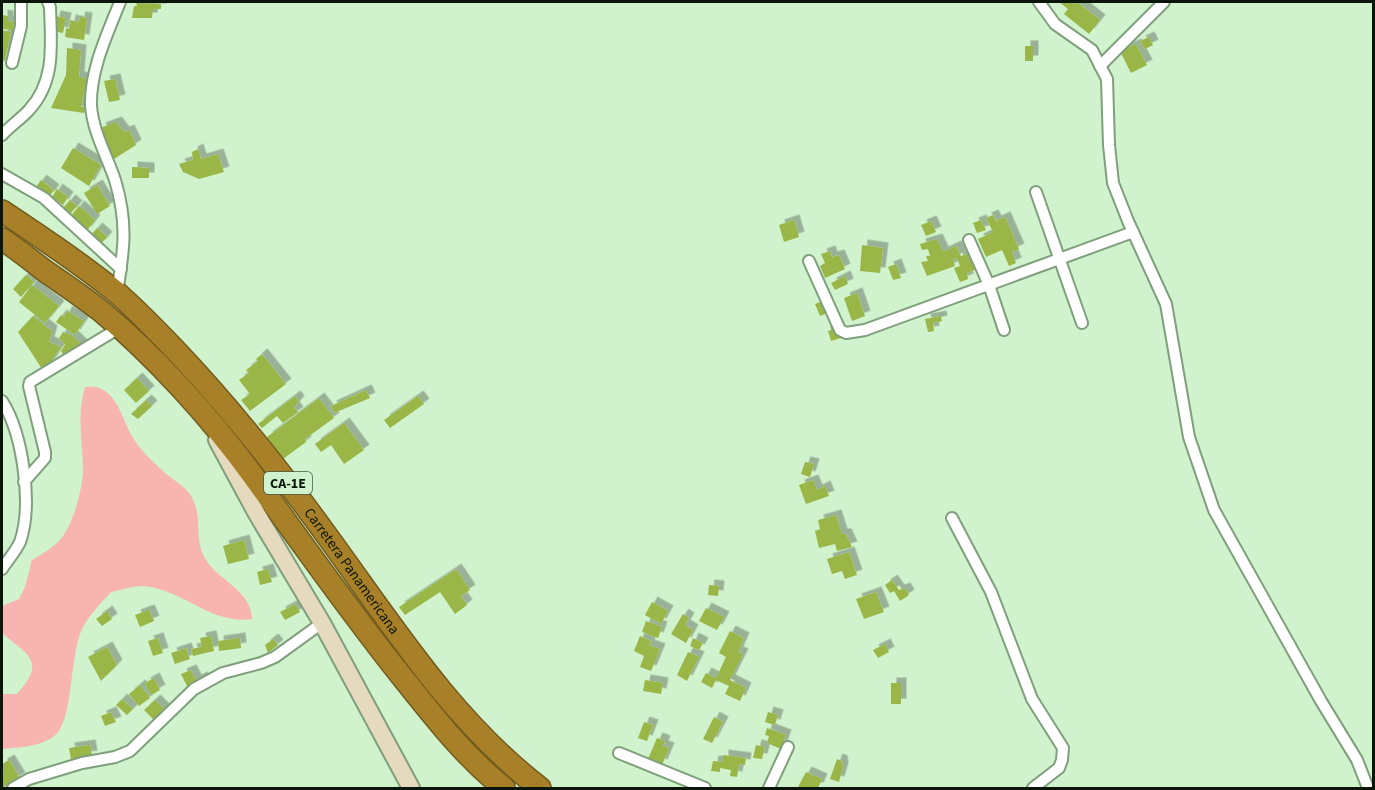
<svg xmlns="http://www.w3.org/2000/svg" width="1375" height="790" font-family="'Source Sans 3',sans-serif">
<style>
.green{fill:#f8b4b0}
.building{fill:#99b646;filter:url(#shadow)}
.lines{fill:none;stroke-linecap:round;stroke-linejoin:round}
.street-casing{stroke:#809f7d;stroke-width:14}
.secondary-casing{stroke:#809f7d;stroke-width:20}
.highway-casing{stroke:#715b1e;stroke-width:24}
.street{stroke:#fff;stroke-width:10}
.secondary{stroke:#e5d9be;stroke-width:16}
.highway{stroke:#a88028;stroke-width:21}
.labels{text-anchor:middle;stroke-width:6;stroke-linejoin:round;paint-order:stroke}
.shield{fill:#d0f2cd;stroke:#465844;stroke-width:1.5}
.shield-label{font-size:14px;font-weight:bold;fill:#0b160a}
.street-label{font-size:15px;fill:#0b160a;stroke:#d0f2cd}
</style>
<defs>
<filter id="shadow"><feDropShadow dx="5.5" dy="-5.5" stdDeviation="0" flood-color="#0004"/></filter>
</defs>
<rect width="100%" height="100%" fill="#d0f2cd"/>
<!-- green -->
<path class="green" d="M85,387c4,0 11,-1 14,1 19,7 24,33 33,48 7,13 19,24 30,34 11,11 27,17 32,32 8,18 0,40 12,58 14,22 45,30 46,59 -42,6 -69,-30 -109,-33 -11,0 -22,4 -32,6 -10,11 -22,23 -29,37 -12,26 -9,84 -24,103 -12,15 -39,15 -56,17v-55h15c31,-34 9,-40 -15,-61v-27l17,-7 6,-12 7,-27c10,-6 19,-11 27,-19 14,-14 25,-56 24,-75 -1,-27 -6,-53 2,-79z"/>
<!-- building -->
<g class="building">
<polygon points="1059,2 1077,2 1100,20 1089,34 1064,14 1068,9"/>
<polygon points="136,3 161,4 161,9 153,9 152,18 132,18 134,6 137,6"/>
<polygon points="2,15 8,16 8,21 14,22 13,30 2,29"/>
<polygon points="55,16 66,18 63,33 52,31"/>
<polygon points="80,17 87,18 84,40 65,37 66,28 69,29 70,20 79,22"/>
<polygon points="2,30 11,32 5,61 2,60"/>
<polygon points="1149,37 1153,45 1145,49 1140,41"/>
<polygon points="1136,44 1147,65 1131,73 1120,51"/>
<rect x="1025" y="46" width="8" height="15"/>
<polygon points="67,48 81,50 79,77 87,79 81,107 86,107 84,113 51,108 66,75"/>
<polygon points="115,79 120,100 109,102 104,81"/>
<polygon points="116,122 124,132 129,130 136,145 114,159 100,128"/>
<polygon points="73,148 101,165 89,186 61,168"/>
<polygon points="198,149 201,159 218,154 224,172 199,179 183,172 179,164 193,160 192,152"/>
<polygon points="132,167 149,168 149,178 132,178"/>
<polygon points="41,180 54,190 49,197 36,187"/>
<polygon points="97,185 110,206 97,214 84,193"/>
<polygon points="57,189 68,197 63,205 52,197"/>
<polygon points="70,200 77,206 70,214 63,208"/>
<polygon points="79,206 95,220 86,232 69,218"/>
<polygon points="993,215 996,221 1005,217 1019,249 1012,252 1016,263 1009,266 1002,250 986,257 978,239 993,232 986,218"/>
<polygon points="794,220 799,237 784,242 779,225"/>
<polygon points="981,220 986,230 977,233 973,223"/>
<polygon points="931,221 936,232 926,236 921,225"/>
<polygon points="97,228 107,237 100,245 90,236"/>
<polygon points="937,239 943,252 956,246 961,256 968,254 970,261 975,260 979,268 967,273 968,279 960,282 954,268 960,266 957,258 953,260 955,266 927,276 921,262 928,261 926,256 930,256 928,249 922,250 920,244"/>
<polygon points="862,245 883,248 880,273 860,271"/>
<polygon points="830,251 832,257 839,255 845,269 825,278 820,266 825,263 821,254"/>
<polygon points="896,264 901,278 893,280 888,267"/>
<polygon points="26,275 34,282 21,297 13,289"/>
<polygon points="845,276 848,284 835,290 831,283"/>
<polygon points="32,285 59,306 45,323 19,302"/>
<polygon points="857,293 865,316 852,321 844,298"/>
<polygon points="825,300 830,312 820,316 815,304"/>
<polygon points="67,311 84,321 75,335 56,322 61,315 64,317"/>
<polygon points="33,316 52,331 49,342 61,347 44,372 18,332"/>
<polygon points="941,316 942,321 933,323 934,331 928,332 925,319"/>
<polygon points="835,322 844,337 831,341 828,331 831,330 830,323"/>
<polygon points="63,332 73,336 83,346 64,356 61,351 65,345 59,338"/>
<polygon points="262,354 286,384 250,411 241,400 250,394 239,380 249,373 246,370 258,361 256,359"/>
<polygon points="137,378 149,391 136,403 124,390"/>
<polygon points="366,390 370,398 334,413 331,406"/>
<polygon points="295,396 299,401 294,407 298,412 283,423 277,416 262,428 258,424"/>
<polygon points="418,396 424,404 390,428 384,420"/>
<polygon points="319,398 334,418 305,439 306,442 283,459 267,437"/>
<polygon points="146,400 152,406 138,419 131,414"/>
<polygon points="344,423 364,450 344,464 331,445 321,452 315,444"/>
<polygon points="805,462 814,464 810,477 801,474"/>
<polygon points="813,480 817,490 825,486 829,496 806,504 799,485"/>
<polygon points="836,515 842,534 846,534 852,547 837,551 835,544 819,548 815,531 820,529 818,520"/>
<polygon points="244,540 249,559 228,564 223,546"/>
<polygon points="849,552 857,575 845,579 842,571 832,574 827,559"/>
<polygon points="268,569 272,582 260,585 257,572"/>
<polygon points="456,569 470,590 461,596 467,605 455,614 440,592 405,615 399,607"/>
<polygon points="892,580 899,590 905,588 909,595 900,601 894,591 890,593 885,585"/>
<polygon points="709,585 719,586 718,596 708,595"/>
<polygon points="876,592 884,612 864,619 856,599"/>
<polygon points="652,602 668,611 661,624 645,615"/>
<polygon points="295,604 300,612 285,620 280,612"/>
<polygon points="706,608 724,617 717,630 699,621"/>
<polygon points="149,610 154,621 140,627 135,615"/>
<polygon points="107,611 112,619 102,626 96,619"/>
<polygon points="683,614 689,618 685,625 693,630 686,643 671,634"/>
<polygon points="646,621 662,627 658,638 642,632"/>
<polygon points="730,631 744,638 738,652 743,654 730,680 746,688 740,701 725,694 729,686 716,680 712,688 701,682 706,673 716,678 726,657 719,653"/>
<polygon points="211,636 214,651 193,656 191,649 202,647 200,638"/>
<polygon points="640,636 651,641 649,645 660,649 651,671 640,667 644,656 634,651"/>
<polygon points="158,638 163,653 153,656 148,641"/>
<polygon points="240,638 241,648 219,651 218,641"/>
<polygon points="693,638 703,643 699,650 690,646"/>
<polygon points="273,639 278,645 268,653 265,645"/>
<polygon points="885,644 889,652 878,658 873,650"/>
<polygon points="107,647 117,665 101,681 88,657"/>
<polygon points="186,648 190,659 175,664 171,653"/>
<polygon points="688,652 699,657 687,681 677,675"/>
<polygon points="191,670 196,680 202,677 204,681 188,688 181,674"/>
<polygon points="154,678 160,690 151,695 145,683"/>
<polygon points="645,680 663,683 661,694 643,691"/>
<rect x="891" y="683" width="10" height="21"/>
<polygon points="140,685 150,698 139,706 129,694"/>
<polygon points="122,699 133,709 127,715 116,705"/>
<polygon points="155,700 166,711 155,721 144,710"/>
<polygon points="111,712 116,722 105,726 101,716"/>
<polygon points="768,712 778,715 775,725 765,722"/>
<polygon points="714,717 723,722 712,743 703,739"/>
<polygon points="644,722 653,725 647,741 638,738"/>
<polygon points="767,728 786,735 781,749 767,743 769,736 765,735"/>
<polygon points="657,738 665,741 663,746 669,748 662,765 648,759"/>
<polygon points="90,745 92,756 71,759 69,748"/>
<polygon points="756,745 765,747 762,759 753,758"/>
<polygon points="723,755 746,758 745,765 739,764 737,777 730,776 731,770 720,768 720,772 711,771 713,761 723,762"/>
<polygon points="837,759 842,761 843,768 839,782 830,779"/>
<polygon points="9,760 20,778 2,788 2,764"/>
<polygon points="806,772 822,779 818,788 798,787"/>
</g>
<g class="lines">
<defs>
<g id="street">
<polyline points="1039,2 1055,24 1092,50 1107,79 1109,145 1113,183 1128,221 1166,304 1189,437 1214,510 1321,701 1357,760 1368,788"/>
<polyline points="12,63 21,26 21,2"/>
<polyline points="1100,66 1164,2"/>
<path d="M2,135c8,-9 19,-16 27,-25 27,-29 22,-66 21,-103l-2,-5"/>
<polyline points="2,174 44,198 121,269"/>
<polyline points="1036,192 1082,323"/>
<polyline points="969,240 989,285 1004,330"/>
<polyline points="809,261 840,330 846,333 865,330 1133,232"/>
<path d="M117,293c7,-43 11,-70 -2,-113 -8,-24 -22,-48 -24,-74 -1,-36 16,-71 29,-104"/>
<path d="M2,401c21,33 31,104 18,141 -4,9 -13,19 -18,27"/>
<polyline points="24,482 45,458 45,452 29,386 30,382 119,328"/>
<polyline points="952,518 991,592 1032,699 1063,748 1062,760 1059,768 1033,788"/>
<polyline points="619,753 705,788"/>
<polyline points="13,788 29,779 82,763 115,757 130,751 194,689 223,673 261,663 275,657 322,623"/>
<polyline points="769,788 788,747"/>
</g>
<polyline id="secondary" points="217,440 257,514 322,623 411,788"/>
<g id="highway">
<path id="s1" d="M2,211c39,26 78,52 114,81 22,19 42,40 62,61 52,55 99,114 144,176 67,91 127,189 218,259"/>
<path d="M2,239c15,10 29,21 43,32 19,13 38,26 56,40 55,46 111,108 153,166 49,68 97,136 149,201 31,39 62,79 101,110"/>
</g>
</defs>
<!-- street casing -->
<use href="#street" class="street-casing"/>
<!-- secondary casing -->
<use href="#secondary" class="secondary-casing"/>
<!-- highway casing -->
<use href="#highway" class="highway-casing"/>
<!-- street -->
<use href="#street" class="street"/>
<!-- secondary -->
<use href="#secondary" class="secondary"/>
<!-- highway -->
<use href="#highway" class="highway"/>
</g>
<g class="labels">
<!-- shield labels -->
<rect class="shield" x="264" y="472" width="48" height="22" rx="4.5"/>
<g class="shield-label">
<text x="288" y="488">CA-1E</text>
</g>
<!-- street labels -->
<g class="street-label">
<text dy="5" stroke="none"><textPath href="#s1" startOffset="506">Carretera Panamericana</textPath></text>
</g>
</g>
<!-- border -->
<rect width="1375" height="790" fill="none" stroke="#0b160a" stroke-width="6"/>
</svg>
